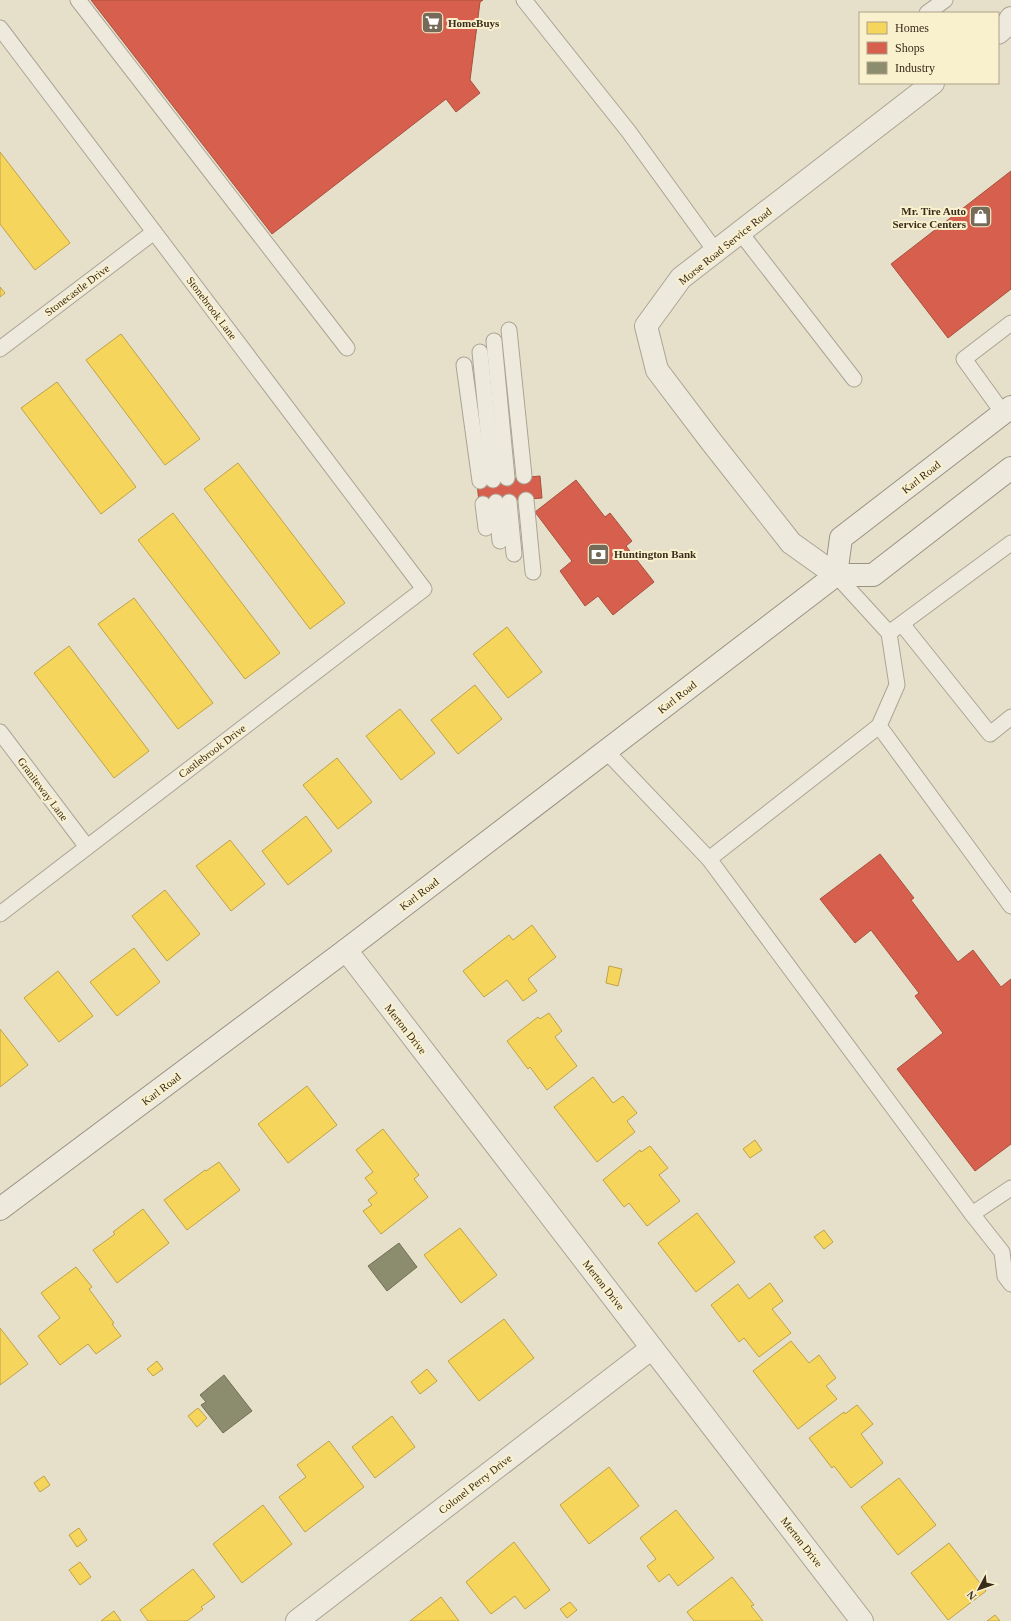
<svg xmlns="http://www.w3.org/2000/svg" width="1011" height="1621" font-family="'Times New Roman',serif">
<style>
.homes{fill:#f6d55c;stroke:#bea248}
.shops{fill:#d6604d;stroke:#a7503e}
.industry{fill:#8c8c6e;stroke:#736f55}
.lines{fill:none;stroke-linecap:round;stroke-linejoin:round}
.service-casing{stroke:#aba494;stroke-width:17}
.minor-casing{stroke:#aba494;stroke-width:24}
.secondary-casing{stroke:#9a9384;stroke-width:24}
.service{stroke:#ede9dd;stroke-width:15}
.minor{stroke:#ede9dd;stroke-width:22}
.secondary{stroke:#ede9dd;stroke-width:22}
.labels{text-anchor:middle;stroke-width:4;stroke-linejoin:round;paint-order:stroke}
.poi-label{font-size:11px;font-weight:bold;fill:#3a2c1b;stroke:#f9f0ce;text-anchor:start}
.street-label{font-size:11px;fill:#3a2c1b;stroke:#f9f0ce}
</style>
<rect width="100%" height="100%" fill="#e6e0ca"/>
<!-- homes -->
<g class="homes">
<polygon points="0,152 70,243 35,270 0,224"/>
<polygon points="0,287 5,293 0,297"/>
<polygon points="121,334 200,439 165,465 86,360"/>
<polygon points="57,382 136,487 101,514 21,408"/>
<polygon points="238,463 345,603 310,629 204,489"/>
<polygon points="173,513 280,653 245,679 138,540"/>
<polygon points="134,598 213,703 178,729 98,624"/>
<polygon points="507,627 542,672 508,698 473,654"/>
<polygon points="69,646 149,751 114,778 34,673"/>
<polygon points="475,685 502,719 458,754 431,720"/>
<polygon points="400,709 435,753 401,780 366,736"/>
<polygon points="337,758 372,802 338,829 303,785"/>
<polygon points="306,816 332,851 288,885 262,851"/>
<polygon points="230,840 265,884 231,911 196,866"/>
<polygon points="165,890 200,934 167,961 132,916"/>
<polygon points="532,925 556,957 528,979 537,991 523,1001 507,980 484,997 463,971 509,935 513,940"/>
<polygon points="134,948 160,982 117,1016 90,982"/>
<polygon points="609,966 622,969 618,986 606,983"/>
<polygon points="58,971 93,1016 59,1042 24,998"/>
<polygon points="549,1013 562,1031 555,1037 577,1066 547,1090 530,1067 528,1069 507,1041 538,1017 540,1019"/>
<polygon points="0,1029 28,1065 0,1087"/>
<polygon points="593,1077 613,1103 623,1096 637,1113 627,1121 635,1132 597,1162 554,1107"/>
<polygon points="307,1086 337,1125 288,1163 258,1124"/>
<polygon points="383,1129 419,1175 414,1179 428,1197 381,1234 363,1211 372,1205 368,1200 377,1193 365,1178 373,1172 356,1150"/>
<polygon points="755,1140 762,1150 750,1158 743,1149"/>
<polygon points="650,1146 668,1168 659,1175 680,1201 647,1226 629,1203 624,1207 603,1180 640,1150 641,1152"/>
<polygon points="219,1162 240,1190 187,1230 164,1200 205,1170 206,1171"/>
<polygon points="143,1209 169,1243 117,1283 93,1250 115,1234 113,1232"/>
<polygon points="697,1213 735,1262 696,1292 658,1243"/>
<polygon points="460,1228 497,1275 461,1303 424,1255"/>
<polygon points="824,1230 833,1242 824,1249 814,1237"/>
<polygon points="76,1267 92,1287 89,1289 114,1323 112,1324 121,1336 96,1354 88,1344 60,1365 38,1336 60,1318 41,1293"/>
<polygon points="770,1283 783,1301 772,1309 791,1333 759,1357 744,1338 739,1342 711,1305 738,1284 749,1299"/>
<polygon points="504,1319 534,1358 479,1401 448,1361"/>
<polygon points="0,1328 28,1364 0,1385"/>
<polygon points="791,1341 809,1363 819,1355 836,1378 826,1386 837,1399 798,1429 753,1371"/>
<polygon points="157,1361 163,1369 153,1376 147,1369"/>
<polygon points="427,1369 437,1381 420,1394 411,1382"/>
<polygon points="857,1405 873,1424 861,1434 883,1463 851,1488 834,1466 832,1468 809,1438 844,1412 845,1414"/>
<polygon points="198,1408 207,1418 197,1427 188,1416"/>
<polygon points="392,1416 415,1447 375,1478 352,1447"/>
<polygon points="329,1441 364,1487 305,1532 279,1497 306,1477 297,1465"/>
<polygon points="609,1467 639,1506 589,1544 560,1505"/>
<polygon points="44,1476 50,1485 40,1492 34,1483"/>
<polygon points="899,1478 936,1525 898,1555 861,1507"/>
<polygon points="263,1505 292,1544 242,1583 213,1544"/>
<polygon points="676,1510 714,1558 678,1586 669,1574 659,1582 647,1566 656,1559 640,1538"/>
<polygon points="79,1528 87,1540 77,1547 69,1535"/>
<polygon points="514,1542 550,1590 525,1609 515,1596 491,1614 466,1582"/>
<polygon points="949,1543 986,1591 948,1620 911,1573"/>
<polygon points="80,1562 91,1577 80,1585 69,1570"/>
<polygon points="193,1569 215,1597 201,1607 203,1609 187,1621 148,1621 140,1610"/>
<polygon points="732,1577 754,1605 751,1606 763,1621 694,1621 687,1612"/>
<polygon points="441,1597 459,1621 410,1621"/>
<polygon points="570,1602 577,1610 567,1618 560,1609"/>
<polygon points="114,1611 121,1621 101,1621"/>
<polygon points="995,1615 1000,1621 987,1621"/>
</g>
<!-- shops -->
<g class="shops">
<polygon points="91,0 483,0 480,2 470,80 480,93 456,112 446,99 272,234"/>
<polygon points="1011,171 1011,289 948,338 891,264"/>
<polygon points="540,476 542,498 479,503 477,482"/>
<polygon points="576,480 605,517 610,513 632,541 626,546 654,582 613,615 598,596 585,606 560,571 572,561 535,512"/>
<polygon points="880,854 914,898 911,900 958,962 973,950 1001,987 1011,979 1011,1144 975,1171 897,1069 943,1033 915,996 919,993 871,930 855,943 820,899"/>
</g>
<!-- industry -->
<g class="industry">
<polygon points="399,1243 417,1267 387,1291 368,1266"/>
<polygon points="224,1375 252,1411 223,1433 201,1405 206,1402 200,1395"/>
</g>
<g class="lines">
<defs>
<g id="service">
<polyline points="78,0 347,348"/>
<polyline points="524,0 629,132 716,252"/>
<polyline points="927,13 945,0"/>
<polyline points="0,28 424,589 0,914"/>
<polyline points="740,232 854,379"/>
<polyline points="509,330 524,476"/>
<polyline points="494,341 507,478"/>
<polyline points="0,349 154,232"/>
<polyline points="480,352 493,480"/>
<polyline points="464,365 480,481"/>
<polyline points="1003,413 964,359 1011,323"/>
<polyline points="526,500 533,572"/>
<polyline points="496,502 500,541"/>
<polyline points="509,502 514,554"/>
<polyline points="483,504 486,528"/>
<polyline points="1011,543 889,633 897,685 879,726 1011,906"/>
<polyline points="836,575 889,633"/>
<polyline points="902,624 990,734 1011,717"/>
<polyline points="879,726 709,859 972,1214"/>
<polyline points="0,732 87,847"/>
<polyline points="607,752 709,859"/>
<polyline points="1011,1188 972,1214 1002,1252 1005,1276 1011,1284"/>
</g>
<g id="minor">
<polyline points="998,33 1007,25 1011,18"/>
<polyline points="836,575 791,543 710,440 657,370 646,326 681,278 933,83"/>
<polyline points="346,950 862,1621"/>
<polyline points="297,1621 652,1348"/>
</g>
<g id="secondary">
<polyline points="836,575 841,538 1011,407"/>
<polyline points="0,1209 346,950 836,575 873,575 1011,468"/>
</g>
</defs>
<!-- service casing -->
<use href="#service" class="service-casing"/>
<!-- minor casing -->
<use href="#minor" class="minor-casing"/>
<!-- secondary casing -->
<use href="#secondary" class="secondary-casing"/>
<!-- service -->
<use href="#service" class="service"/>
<!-- minor -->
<use href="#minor" class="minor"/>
<!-- secondary -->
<use href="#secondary" class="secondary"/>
</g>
<!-- icons -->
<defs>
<symbol id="supermarket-square" viewBox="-11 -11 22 22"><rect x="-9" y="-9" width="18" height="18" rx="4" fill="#766b58" stroke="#f9f0ce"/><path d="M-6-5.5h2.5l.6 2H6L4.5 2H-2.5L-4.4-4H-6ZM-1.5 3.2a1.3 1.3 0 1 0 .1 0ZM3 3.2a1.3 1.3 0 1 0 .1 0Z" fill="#fff"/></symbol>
<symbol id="shop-square" viewBox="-11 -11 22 22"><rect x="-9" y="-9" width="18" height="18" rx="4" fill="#766b58" stroke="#f9f0ce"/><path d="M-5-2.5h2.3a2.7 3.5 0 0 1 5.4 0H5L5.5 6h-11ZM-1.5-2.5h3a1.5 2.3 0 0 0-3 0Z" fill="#fff"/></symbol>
<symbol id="bank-square" viewBox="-11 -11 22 22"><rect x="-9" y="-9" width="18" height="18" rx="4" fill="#766b58" stroke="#f9f0ce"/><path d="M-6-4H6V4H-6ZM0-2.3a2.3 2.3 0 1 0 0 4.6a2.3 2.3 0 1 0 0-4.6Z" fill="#fff"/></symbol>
</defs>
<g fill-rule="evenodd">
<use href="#supermarket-square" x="420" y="10" width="25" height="25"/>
<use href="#shop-square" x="968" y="204" width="25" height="25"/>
<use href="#bank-square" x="586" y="542" width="25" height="25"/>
</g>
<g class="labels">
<!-- poi labels -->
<g class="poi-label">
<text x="448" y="27">HomeBuys</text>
<text x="966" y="215" text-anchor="end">Mr. Tire Auto<tspan x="966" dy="13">Service Centers</tspan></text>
<text x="614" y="558">Huntington Bank</text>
</g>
<!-- street labels -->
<g class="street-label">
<text transform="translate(725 246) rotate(-39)" y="4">Morse Road Service Road</text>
<text transform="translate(77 290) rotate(-37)" y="4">Stonecastle Drive</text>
<text transform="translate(212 308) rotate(53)" y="4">Stonebrook Lane</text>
<text transform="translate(921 477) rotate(-38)" y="4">Karl Road</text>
<text transform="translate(677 697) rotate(-38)" y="4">Karl Road</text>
<text transform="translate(212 751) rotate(-37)" y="4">Castlebrook Drive</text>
<text transform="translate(43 789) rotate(53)" y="4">Graniteway Lane</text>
<text transform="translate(419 894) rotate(-37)" y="4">Karl Road</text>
<text transform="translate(406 1029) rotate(52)" y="4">Merton Drive</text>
<text transform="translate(161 1089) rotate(-37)" y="4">Karl Road</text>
<text transform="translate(604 1285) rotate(52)" y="4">Merton Drive</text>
<text transform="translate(475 1484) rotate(-38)" y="4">Colonel Perry Drive</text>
<text transform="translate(802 1542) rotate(52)" y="4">Merton Drive</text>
</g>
</g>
<!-- legend -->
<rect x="859" y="12" width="140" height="72" fill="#f9f0ce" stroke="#ada286"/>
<rect x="867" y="22" width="20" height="12" fill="#f6d55c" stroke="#ada286"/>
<text x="895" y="32" font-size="12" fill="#3a2c1b">Homes</text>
<rect x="867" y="42" width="20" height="12" fill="#d6604d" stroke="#ada286"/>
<text x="895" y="52" font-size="12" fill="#3a2c1b">Shops</text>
<rect x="867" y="62" width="20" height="12" fill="#8c8c6e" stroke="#ada286"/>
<text x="895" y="72" font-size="12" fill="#3a2c1b">Industry</text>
<!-- north arrow -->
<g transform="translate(979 1589) rotate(229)" stroke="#f9f0ce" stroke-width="3" paint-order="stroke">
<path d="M0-3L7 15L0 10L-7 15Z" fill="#3a2c1b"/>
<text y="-6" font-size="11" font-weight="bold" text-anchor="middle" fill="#3a2c1b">N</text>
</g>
</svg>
